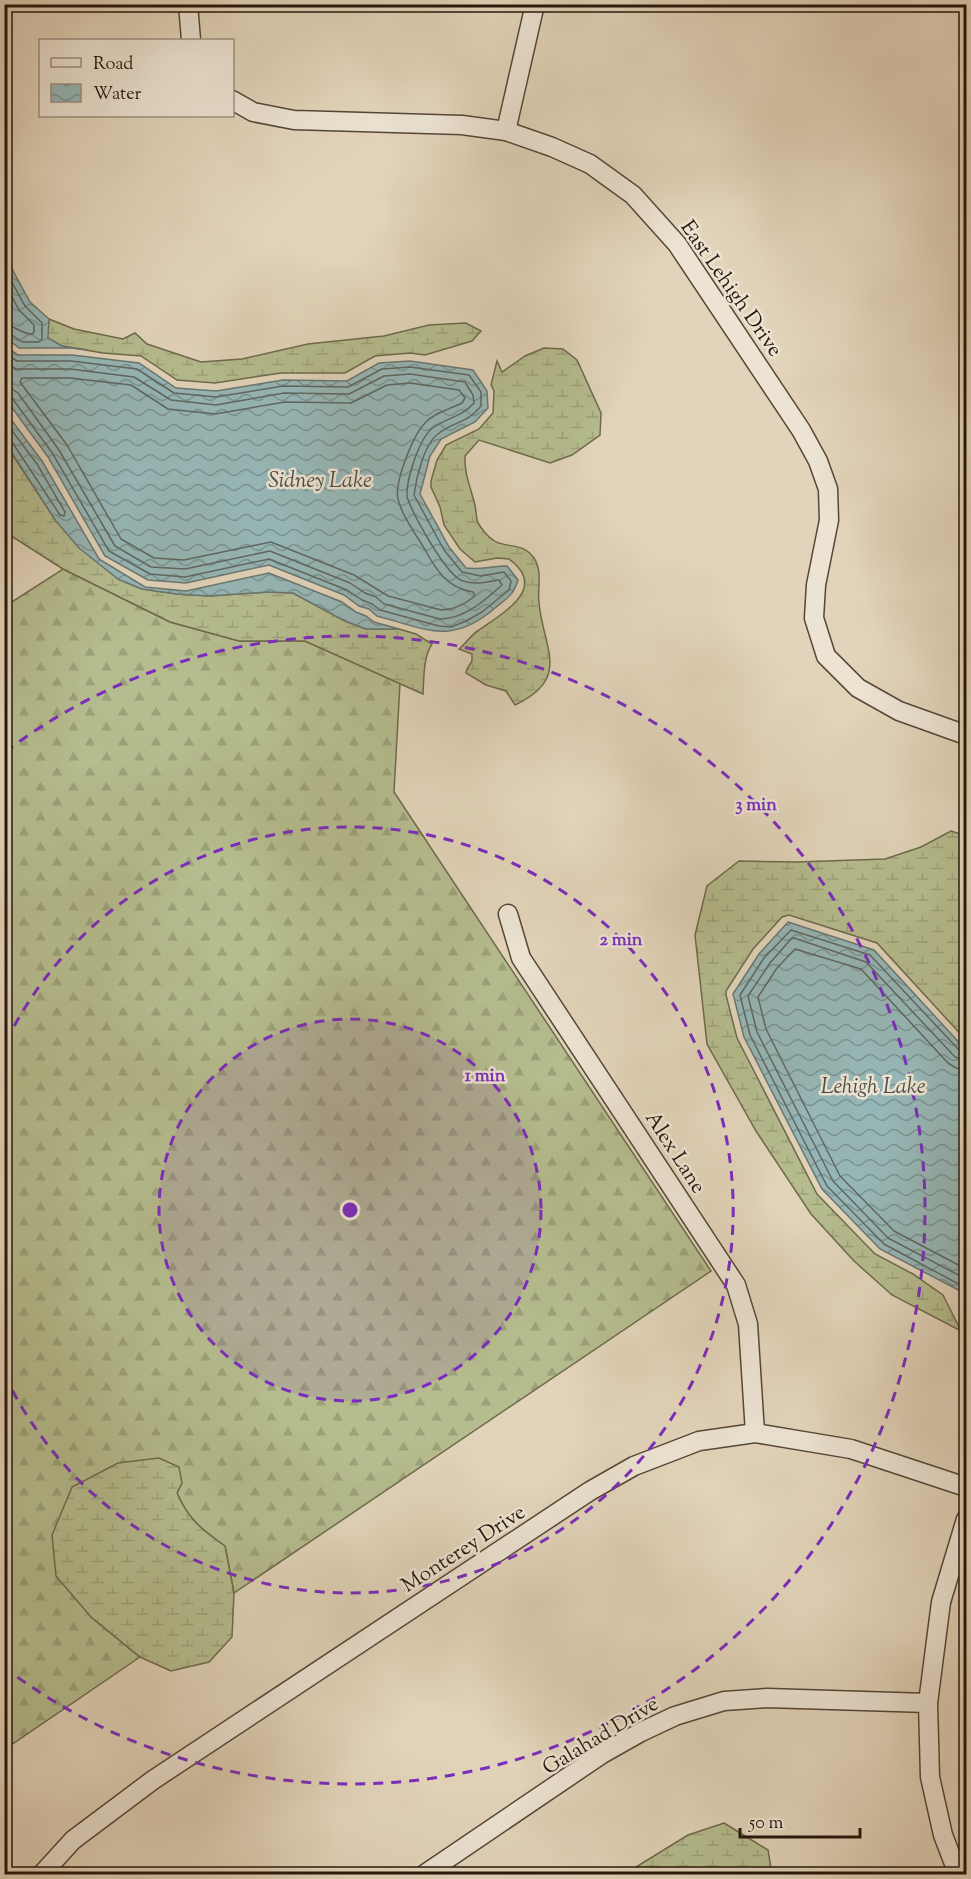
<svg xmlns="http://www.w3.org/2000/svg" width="971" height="1879" font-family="'Sorts Mill Goudy',serif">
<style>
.forest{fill:url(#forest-firs);stroke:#6e6a4d;stroke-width:1.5}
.wetland{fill:url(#wetland-marsh);stroke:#6e6a4d;stroke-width:1.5}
.water{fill:url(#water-waves);stroke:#697773;stroke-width:1.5}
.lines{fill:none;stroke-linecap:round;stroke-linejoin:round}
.shore{stroke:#5e6762;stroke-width:1.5}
.minor-casing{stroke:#554638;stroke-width:21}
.minor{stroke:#ece3d2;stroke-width:18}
.ring{fill:none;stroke:#7b2cbf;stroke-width:3;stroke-dasharray:10 8}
.labels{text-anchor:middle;stroke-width:5;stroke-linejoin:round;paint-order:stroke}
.street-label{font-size:21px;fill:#26170c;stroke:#ece3d2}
.water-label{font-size:22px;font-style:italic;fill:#4d4f48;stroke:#ece3d2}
.centre{fill:#7b2cbf;stroke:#ece3d2;stroke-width:3}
.ring-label{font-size:18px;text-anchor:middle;font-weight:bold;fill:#7b2cbf;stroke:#ece3d2;stroke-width:5;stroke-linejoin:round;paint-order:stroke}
</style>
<defs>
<pattern id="forest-firs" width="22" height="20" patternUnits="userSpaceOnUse" patternTransform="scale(1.5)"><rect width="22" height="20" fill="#b5bc8e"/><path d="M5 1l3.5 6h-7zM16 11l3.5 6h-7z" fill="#9ca179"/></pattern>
<pattern id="wetland-marsh" width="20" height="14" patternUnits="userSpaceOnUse" patternTransform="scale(1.5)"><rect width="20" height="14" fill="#b5bc8e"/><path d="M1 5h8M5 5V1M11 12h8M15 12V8" fill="none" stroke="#9ca179"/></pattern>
<pattern id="water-waves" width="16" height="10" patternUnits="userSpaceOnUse" patternTransform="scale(1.5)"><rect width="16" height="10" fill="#96b7b7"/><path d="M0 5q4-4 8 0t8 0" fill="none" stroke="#7a9493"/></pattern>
</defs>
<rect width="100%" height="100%" fill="#e2d4ba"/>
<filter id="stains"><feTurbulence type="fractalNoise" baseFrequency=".00333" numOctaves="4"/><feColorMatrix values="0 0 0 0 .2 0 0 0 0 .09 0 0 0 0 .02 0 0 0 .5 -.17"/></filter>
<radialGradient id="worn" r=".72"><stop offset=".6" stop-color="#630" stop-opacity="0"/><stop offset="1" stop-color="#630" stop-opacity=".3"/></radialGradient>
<!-- forest -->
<path class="forest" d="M63,569l107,53 69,19h66l95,42 -6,109 317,479 -477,322 -9,-47c-23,-16 -37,-27 -48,-53l5,-10 -91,134 49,40 -135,92 -1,-1142z"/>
<!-- wetland -->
<g class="wetland">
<polygon points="49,319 74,329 123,339 135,333 147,344 201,362 242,359 308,344 384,336 429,325 466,323 481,331 472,341 425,355 410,353 375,356 345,373 281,373 215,383 177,380 141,356 103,353 62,346 47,338"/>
<path d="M544,348l19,1 14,11 24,53 -1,22 -28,20 -22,8 -71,-23 -14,16c-1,18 6,32 10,49 1,5 1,13 3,18 3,5 10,14 15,17 12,9 29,1 41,18 9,14 3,31 5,45 4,45 33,75 -24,102l-9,-14 -20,-6 -20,-12 1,-4 5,-8v-7l-13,-5c7,-6 12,-14 20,-19 24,-17 70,-42 30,-71l-12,-1 -22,4 -15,-13 -16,-24 -4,-18 -9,-20v-6l6,-21 9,-15 33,-16 14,-16 1,-22 -3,-6 6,-24 5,11 23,-16z"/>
<path d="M4,442l52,79 62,58 24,10 35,5 32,2 59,-4 25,1 52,28 21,8h33l17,5 16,10c-9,13 -8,35 -9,50l-118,-53h-66l-69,-19 -107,-53 -58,-37z"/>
<polygon points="951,831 966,836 966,1040 877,943 789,915 782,917 753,949 726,991 726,995 737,1038 817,1194 875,1254 913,1274 943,1295 961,1331 892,1295 854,1261 811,1214 756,1131 707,1044 695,935 707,886 739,861 797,862 885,859 921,847"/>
<path d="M159,1458l20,9 3,16 -5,10c11,26 25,37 48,53l9,47 -2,44 -23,25 -38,9 -31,-14 -49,-40 -35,-41 -4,-41 20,-48 46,-24z"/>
<polygon points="724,1823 768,1850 772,1874 634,1874 636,1867 688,1835"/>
</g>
<!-- water -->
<g class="water">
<polygon points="5,256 30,302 49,319 48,338 62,346 88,350 72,348 19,348 5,337"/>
<path d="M4,346l14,9h54l67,8 37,25 40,3 67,-11 64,1 32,-18 31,-2 63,9 14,21 1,17 -13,14 -34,17 -11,17 -10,38 29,53 17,21c15,2 27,-2 41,-2l11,14c-5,16 -11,18 -23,28 -44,38 -68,21 -118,8l-8,-7 -10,-3 -15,-11 -75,-30 -83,18 -38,-3 -43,-24 -57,-99 -43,-59z"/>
<polygon points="4,410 42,461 99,559 145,587 186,591 269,573 342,602 356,612 366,616 374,622 399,629 366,629 345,621 293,593 268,592 209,596 177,594 142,589 118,579 79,548 56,521 5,442"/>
<polygon points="788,922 874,950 966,1050 966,1294 880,1249 822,1189 744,1037 733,994 759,954"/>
</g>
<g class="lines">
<!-- shore -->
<g class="shore">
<polyline points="4,268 25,306 42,323 42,339 39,342 22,342 9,333 4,332"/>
<path d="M4,282l15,28 15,15v7l-2,2c-11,0 -17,-9 -28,-9"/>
<path d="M4,353l13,8h54l66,8 37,24 42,4 67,-11 65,1 34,-18 28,-2 59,8 12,17v14c-15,19 -28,15 -43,28 -14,10 -22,45 -24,61l30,55 18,22 19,4 23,-4 7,9 -2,9 -27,22 -16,9 -15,6 -12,-1 -59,-16 -8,-6 -10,-4 -15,-10 -78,-31 -84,18 -35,-3 -41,-23 -56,-97 -41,-56 -8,-3"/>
<path d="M4,362l12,7h54l64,8 37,23 45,5 68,-12 65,1 35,-18 26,-2 55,8 8,13 1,8c-11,13 -27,15 -40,24 -15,10 -28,53 -27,70 6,17 39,79 56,84 12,4 24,1 36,-1l3,5c-17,15 -37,34 -62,34l-56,-15 -8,-7 -11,-4 -15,-10 -80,-32 -85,18 -34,-2 -36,-21 -56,-96 -41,-57 -6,-4 -8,-2"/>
<path d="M22,378h48l61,7 37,24 47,5 70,-12 66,1 36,-18 23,-2 49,7 6,8 -3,5c-12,6 -28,10 -37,20 -12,12 -31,60 -27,76 4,17 17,34 26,49 12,22 23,40 49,44l2,4c-10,8 -21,14 -34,14l-53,-14 -34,-21 -83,-33 -87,18 -30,-2 -33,-19 -54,-94 -47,-63z"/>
<polyline points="4,420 37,464 65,512 64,516 60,515 12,442 4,439"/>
<polyline points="966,1053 960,1051 870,955 791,930 764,958 740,995 750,1035 827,1186 884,1244 966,1288"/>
<polyline points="966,1061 955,1057 866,962 794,938 791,939 770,963 748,996 757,1032 833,1181 888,1238 966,1279"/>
<polyline points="966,1070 956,1068 948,1063 861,969 795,949 777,968 758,997 766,1029 840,1176 894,1231 966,1269"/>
</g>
<defs>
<g id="minor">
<polyline points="188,4 191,40"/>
<polyline points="232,100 253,112 294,120 462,125 506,131 552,147 590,164 633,195 677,244 801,430 818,461 828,489 829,520 816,585 814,618 826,656 858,688 899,711 966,735"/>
<polyline points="506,131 535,4"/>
<polyline points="508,914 521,958 736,1285 748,1324 755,1433"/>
<polyline points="42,1874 73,1840 153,1780 590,1491 634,1466 699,1441 755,1433 851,1449 966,1487"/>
<polyline points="425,1874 602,1754 641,1732 675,1716 724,1701 767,1698 928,1703"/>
<polyline points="958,1874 943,1835 930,1777 928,1703 941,1602 966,1519"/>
</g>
</defs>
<!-- minor casing -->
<use href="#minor" class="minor-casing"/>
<!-- minor -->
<use href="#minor" class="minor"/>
</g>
<!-- distance rings -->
<circle cx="350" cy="1210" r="191" fill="#7b2cbf" fill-opacity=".12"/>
<g class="ring">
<circle cx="350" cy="1210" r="191"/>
<path d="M6 1042A383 383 0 1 1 6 1378"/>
<path d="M5 752A574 574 0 1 1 5 1668"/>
</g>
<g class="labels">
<!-- street labels -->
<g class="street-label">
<text transform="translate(732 288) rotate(55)" y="7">East Lehigh Drive</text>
<text transform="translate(676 1152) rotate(57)" y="7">Alex Lane</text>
<text transform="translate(463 1548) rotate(-33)" y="7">Monterey Drive</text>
<text transform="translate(600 1735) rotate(-31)" y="7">Galahad Drive</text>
</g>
<!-- water labels -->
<g class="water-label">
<text x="320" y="487">Sidney Lake</text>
<text x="873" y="1093">Lehigh Lake</text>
</g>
</g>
<circle cx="350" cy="1210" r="9" class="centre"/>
<g class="ring-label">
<text x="756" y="810">3 min</text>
<text x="621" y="945">2 min</text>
<text x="485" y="1081">1 min</text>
</g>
<!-- margin -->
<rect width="971" height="1879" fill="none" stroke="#e2d4ba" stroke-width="24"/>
<rect x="6" y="6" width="959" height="1867" fill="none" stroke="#26170c" stroke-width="3"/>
<rect x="12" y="12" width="947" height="1855" fill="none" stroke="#26170c" stroke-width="1.5"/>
<!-- legend -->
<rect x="39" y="39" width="195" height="78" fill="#ece3d2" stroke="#9d9183" stroke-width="1.5"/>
<rect x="51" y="58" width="30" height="9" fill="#ece3d2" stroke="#9d9183" stroke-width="1.5"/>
<text x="93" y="69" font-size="18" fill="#26170c">Road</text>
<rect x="51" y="84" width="30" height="18" fill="url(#water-waves)" stroke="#9d9183" stroke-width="1.5"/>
<text x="93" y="99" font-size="18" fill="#26170c">Water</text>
<!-- scale -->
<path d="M740 1828v9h120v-9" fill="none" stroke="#26170c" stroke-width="3"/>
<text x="749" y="1828" font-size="18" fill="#26170c" stroke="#ece3d2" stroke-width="4.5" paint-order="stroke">50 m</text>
<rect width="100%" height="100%" filter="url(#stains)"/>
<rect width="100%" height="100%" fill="url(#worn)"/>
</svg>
